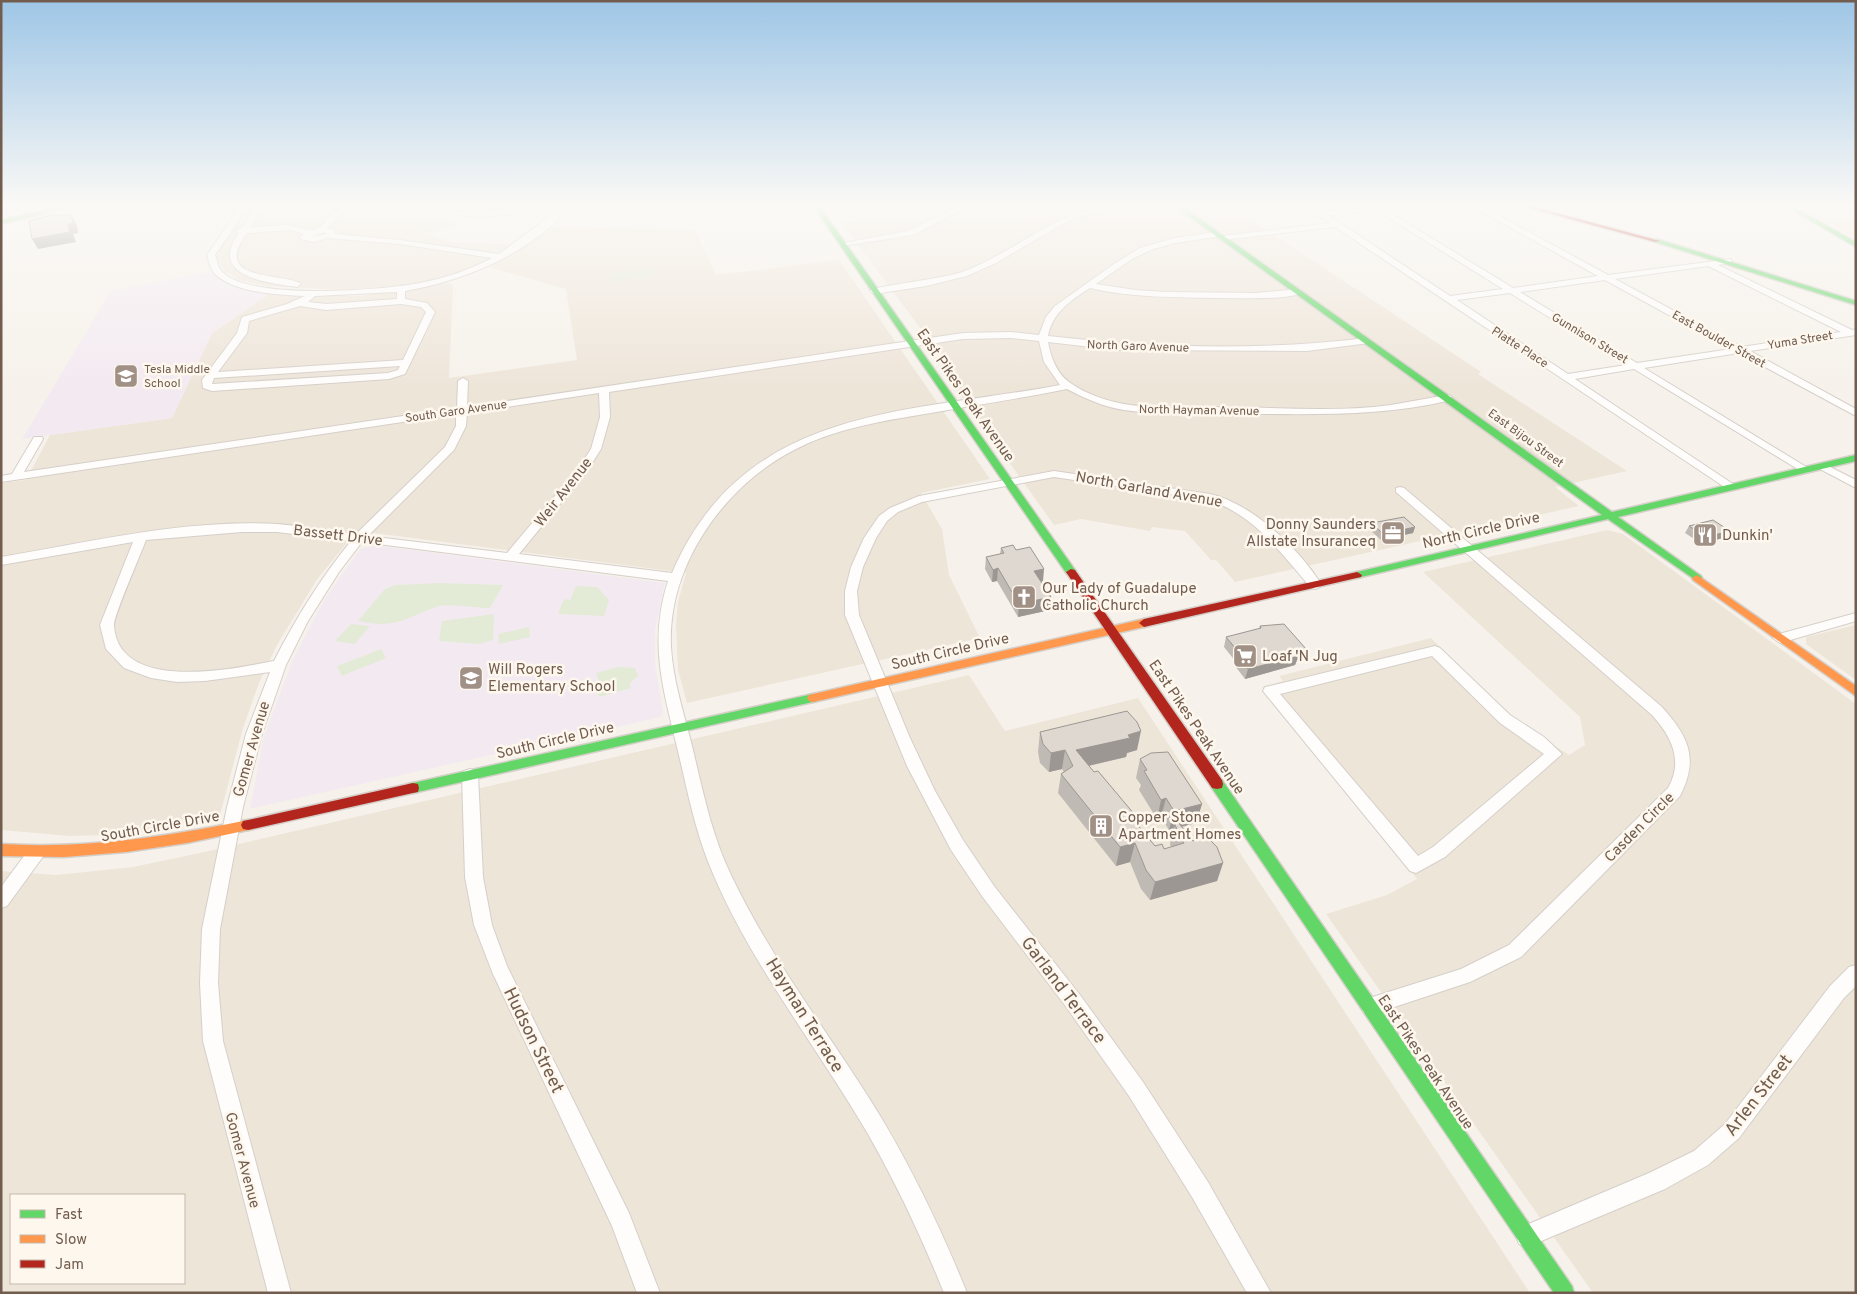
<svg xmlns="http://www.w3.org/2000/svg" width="1857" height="1294" font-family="Overpass,sans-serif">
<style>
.residential{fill:#eee5d9;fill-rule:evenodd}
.education{fill:#f3eaf1}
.green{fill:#e3ebd7}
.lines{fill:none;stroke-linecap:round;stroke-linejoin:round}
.street-casing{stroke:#d5cfc9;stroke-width:2}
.fast-casing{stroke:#d5cfc9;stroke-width:3}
.slow-casing{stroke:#d5cfc9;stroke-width:3}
.jam-casing{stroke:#d5cfc9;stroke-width:3}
.street{fill:#fefdfc;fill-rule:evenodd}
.fast{fill:#63d668;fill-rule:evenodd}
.slow{fill:#ff974d;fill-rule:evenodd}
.jam{fill:#b3261e;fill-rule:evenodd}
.wall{fill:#c0bab4}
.shaded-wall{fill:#9c9792}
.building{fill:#dfd8d1;stroke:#9c9792}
.labels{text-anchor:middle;stroke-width:5;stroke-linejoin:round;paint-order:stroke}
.far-street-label{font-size:12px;fill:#715c4e;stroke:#fdf7ed}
.far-poi-label{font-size:12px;fill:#715c4e;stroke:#fdf7ed;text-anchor:start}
.street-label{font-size:15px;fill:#715c4e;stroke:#fdf7ed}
.poi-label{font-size:15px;fill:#715c4e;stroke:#fdf7ed;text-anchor:start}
.near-street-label{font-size:18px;fill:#715c4e;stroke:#fdf7ed}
</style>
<rect width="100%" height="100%" fill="#f6f2eb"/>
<!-- residential -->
<g class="residential">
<polygon points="247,207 395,207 390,219 427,220 412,228 453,243 512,244 475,266 444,277 408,285 340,290 266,286 239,280 225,271 217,259 218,248 239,222"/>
<polygon points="901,207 1232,207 1481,372 1478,374 1627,471 1555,487 1579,506 1235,582 1216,560 1211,560 1185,531 1152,527 1150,531 1081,519 1054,525 942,369 949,367 842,223 878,217"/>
<polygon points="1798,207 1856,207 1856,240 1841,230"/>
<polygon points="549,227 695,230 716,275 839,260 990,479 921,493 942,529 949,575 980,638 687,703 678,670 676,625 678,602 686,573 357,531 318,578 277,645 259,683 243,728 220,815 135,833 108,835 70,836 1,830 1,483 26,480 50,435 172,418 212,333 269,294 361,296 414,289 446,282 453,285 449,378 577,360 566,289 489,267"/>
<polygon points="1607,530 1623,534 1856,704 1856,1293 1593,1293 1326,914 1387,895 1417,879 1262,687 1283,681 1279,676 1431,638 1513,719 1569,755 1585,745 1580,717 1423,572"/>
<polygon points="1856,625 1856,680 1806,644 1806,637"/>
<path d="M969,675l36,56 133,-33 392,595h-1529v-422l55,4 77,-8 76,-16zM11,1195h173v88h-173z"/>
</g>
<!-- education -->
<g class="education">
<polygon points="210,272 227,284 269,294 212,333 172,418 22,439 111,291"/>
<polygon points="373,545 665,583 655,630 655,663 663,712 661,717 250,809 264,736 293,659 324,600 360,549"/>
</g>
<!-- green -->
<g class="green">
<polygon points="427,220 454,222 456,225 430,234 412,227"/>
<polygon points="652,268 654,276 611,282 609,274"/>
<path d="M440,583l63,2 -13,23c-13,0 -43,-5 -54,-1 -33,12 -40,22 -78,14l27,-32 10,-4z"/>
<polygon points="576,586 597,587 609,600 604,616 558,614 564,599 570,600"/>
<polygon points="494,614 493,640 479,644 439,641 442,621"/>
<polygon points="351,624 370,626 355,644 335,641"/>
<polygon points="529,627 530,637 499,644 498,634"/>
<polygon points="381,649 386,658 342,676 337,666"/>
<polygon points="618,667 635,668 638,676 630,683 631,688 599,697 596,689 599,682 596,673"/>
</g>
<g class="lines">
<defs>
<g id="street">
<path d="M237,207h8l-6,13 -24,35c2,4 3,11 5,14 23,33 164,21 200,14 25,-5 50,-13 72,-25l-92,-14 -72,-6 -15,4 -12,-3 -1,-2 4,-3 -13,-4 -44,3c-37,50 37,39 54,51l-4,3c-30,-4 -90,-11 -58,-54l-3,-2 8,-5 10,-19h8l-12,21c14,-1 30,-4 43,-2 8,2 15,6 23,3 12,-4 13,-22 34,-22l-23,21 7,2 1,4 65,6 99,14 63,-47h9c-43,47 -104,73 -166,84v8l22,4 8,9 -30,62 -16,5 -177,12 -9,-3 -1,-8 35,-47 5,-16 45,-13 18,-8c-26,-1 -72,-3 -91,-23 -4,-4 -5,-13 -7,-18l24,-35zM325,232l2,2 -16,3zM397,292v7l-71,5 -18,-2 7,-6zM401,304l20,3 5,5 -23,48 -185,12 29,-39 2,-12 51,-15 26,4zM400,366l-2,4 -10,3 -176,11 2,-6z"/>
<path d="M518,207h9c-12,11 -68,13 -82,4l4,-2 25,4z"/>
<polygon points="957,207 967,207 913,235 842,246 838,244 908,231"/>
<path d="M1099,207h16l-40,11 -16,8 -63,37 -29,13 -41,10 -52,8 -4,-3c8,-6 74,-12 92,-19 48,-17 86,-55 137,-65z"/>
<path d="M1306,207h9l7,5 65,-5 -3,2 129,79 85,-12 -125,-69h10l125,68 123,-16v4l-13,2 134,65 4,-1v6l-106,16 106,58v7l-117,-63 -95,15 164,100v4l-4,1 -170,-104 -59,10 161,107 -6,3 -4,-1 -391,-261 -113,13 -4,-2 4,-2 108,-13zM1376,210l127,79 -53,7 -122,-81zM1708,266l133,66 -100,15 -126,-68zM1605,280l126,69 -94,14 -117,-71zM1510,293l116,72 -58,9 -111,-74z"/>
<path d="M1217,232h3v4l-45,7 -22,6 -21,10 -36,25 39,6 31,2 90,1 42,-4 4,3 -1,2c-26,6 -54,4 -81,4 -44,-1 -87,0 -130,-10 -19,12 -38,25 -42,48 105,12 213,15 318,2l5,3 -2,2 -62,8 -189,-1 -70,-8c3,16 9,33 24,42 46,31 110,23 163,23 51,1 105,5 156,-2 19,-3 37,-7 56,-10l4,1v4c-69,17 -139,14 -209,14 -39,-1 -79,2 -118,-4 -20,-3 -40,-12 -57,-21 -49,10 -99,17 -148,26 -43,7 -87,15 -125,35 -70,36 -127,116 -123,197 2,35 14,69 22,103 10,42 19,86 38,125 41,87 102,163 151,244 33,56 61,114 85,174h-23c-22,-55 -47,-108 -76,-159 -52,-89 -121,-175 -159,-270 -16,-40 -23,-81 -33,-121 -14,-58 -27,-103 -8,-162l-306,-39 -23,30 -31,49 -22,44 -24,69 -19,73 -23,122 -2,54 5,58 68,252h-23l-65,-252 -3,-58 2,-54 25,-122 19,-73 24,-62 -65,9 -28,1 -26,-4 -27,-10 -18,-19 -6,-24 33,-83 -132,23v-8c90,-15 184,-38 276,-33 26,2 53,7 79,10l89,-87 11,-21v-12l-455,68v-6l11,-2 22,-37h8l1,2 -19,33 433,-64 1,-27 5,-3 5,3 -1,26 496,-74 48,-1 28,3 7,-18 9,-11 59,-42 26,-16 35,-10zM1011,338l28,3 5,21 16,23c-154,29 -316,20 -388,188l-153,-19 68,-83 14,-22 9,-32 -1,-25 354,-53zM599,393l1,24 -9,32 -12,18 -72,86 -139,-17 86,-86 12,-24 1,-13zM242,532h35l74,9c-31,38 -55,77 -77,120 -42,8 -155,32 -160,-35 -1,-9 27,-72 32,-86z"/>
<polygon points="1822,463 1856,480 1856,488 1818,468 1816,466"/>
<path d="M1054,471l156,23c43,10 88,54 112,91l-6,4 -5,-1c-30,-35 -57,-74 -103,-88l-154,-23 -132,25 -24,10 -11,9 -11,17 -13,29 -6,24 2,24 51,123 25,53 28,49 31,46 86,109 63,87 65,100 63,111h-24l-55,-96 -63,-101 -62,-88 -85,-112 -31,-46 -44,-84 -62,-151v-24l6,-24 13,-29 15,-22 11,-8 29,-12z"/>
<path d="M1400,487l4,1 258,219c27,30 37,52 18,89l-159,161 -51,25 -100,33 -7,-3 -2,-6 2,-6 98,-31 48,-24 159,-157c16,-28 3,-52 -16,-73l-256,-223v-4z"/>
<polygon points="1856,613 1856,621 1780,643 1773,638 1775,635"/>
<path d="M1435,646l5,2 70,67 34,22 18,17 -117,103 -29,16 -6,-2 -147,-180 2,-4 5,-1zM1432,656l68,67 44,31 -111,93 -15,9 -138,-162z"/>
<polygon points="470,769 476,771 478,775 483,877 492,925 507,966 629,1213 660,1293 637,1293 612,1226 493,974 474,925 465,877 462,775 464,771"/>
<polygon points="36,846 42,848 44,853 42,858 7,906 1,908 1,887 30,848"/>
<polygon points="1856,965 1856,986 1844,998 1739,1138 1708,1165 1665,1189 1527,1247 1519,1244 1516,1236 1519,1228 1649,1173 1694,1151 1725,1124 1830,986 1849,967"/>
</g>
<g id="fast">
<polygon points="60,207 71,207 1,224 1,220"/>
<polygon points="814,207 820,207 1075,570 1076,572 1075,574 1067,574"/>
<polygon points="1176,207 1183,207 1612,512 1856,455 1856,461 1618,517 1701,576 1702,578 1697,581 1608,519 1357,578 1353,577 1352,575 1357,572 1602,515"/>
<polygon points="1787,207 1794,207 1856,242 1856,247"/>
<polygon points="1657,239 1856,301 1856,305 1655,242 1654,241"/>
<polygon points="813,694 817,695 819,698 817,701 413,793 408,792 407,788 408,784 413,783"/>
<polygon points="1217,779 1222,780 1572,1286 1574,1293 1554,1293 1212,788 1211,784 1212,780"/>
</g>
<g id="slow">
<polygon points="1697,575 1856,686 1856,696 1693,580 1692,578"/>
<polygon points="1144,619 1148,620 1149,623 1148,626 813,702 809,701 807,698 809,695 813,694"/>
<path d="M248,820l5,1 2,4 -2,4 -66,14 -61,9 -62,5 -63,-1v-12c84,5 165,-7 247,-24z"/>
</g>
<g id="jam">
<polygon points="1525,207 1535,207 1660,241 1655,242"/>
<polygon points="1071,569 1075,570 1222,780 1223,784 1222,788 1217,789 1212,788 1066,572"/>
<polygon points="1357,572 1362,575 1361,577 1144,627 1139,623 1144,619"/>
<polygon points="413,783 418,784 419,788 418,792 413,793 248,830 243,829 241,825 243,821 248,820"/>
</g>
</defs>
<!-- street casing -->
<use href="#street" class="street-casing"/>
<!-- fast casing -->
<use href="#fast" class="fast-casing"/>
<!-- slow casing -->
<use href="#slow" class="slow-casing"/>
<!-- jam casing -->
<use href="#jam" class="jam-casing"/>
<!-- street -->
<use href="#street" class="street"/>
<!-- fast -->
<use href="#fast" class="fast"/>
<!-- slow -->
<use href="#slow" class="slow"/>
<!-- jam -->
<use href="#jam" class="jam"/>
</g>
<!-- wall -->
<g class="wall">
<polygon points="1372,523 1415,527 1413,533 1381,540 1370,530"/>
<polygon points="1689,526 1730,531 1726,537 1702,544 1685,533"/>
<polygon points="1001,548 1016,550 1043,581 1041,582 1051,597 1050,610 1018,617 997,581 992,582 985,569 986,557 1000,554"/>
<polygon points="1260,626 1307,650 1304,659 1297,660 1295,665 1245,679 1235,666 1236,662 1224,647 1226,637 1259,629"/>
<polygon points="1040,732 1137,750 1127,753 1126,757 1089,766 1155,846 1164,849 1171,847 1170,844 1174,829 1169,830 1161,817 1157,819 1139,790 1141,785 1136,778 1140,759 1202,804 1196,823 1182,827 1193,841 1223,863 1217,881 1150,900 1141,889 1130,862 1116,866 1058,793 1061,774 1064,772 1062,769 1049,772 1040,763 1038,752"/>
</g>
<!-- shaded-wall -->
<g class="shaded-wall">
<polygon points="71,215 77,225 78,233 73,234 76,242 38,249 32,239 68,224"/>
<polygon points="1415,527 1413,533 1381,540 1383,534"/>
<polygon points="1730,531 1726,537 1702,544 1706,537"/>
<polygon points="998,568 997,581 992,582 993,570"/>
<polygon points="1044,569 1043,581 1033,583 1034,571"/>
<polygon points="1051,597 1050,610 1018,617 1019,604"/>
<polygon points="1307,650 1304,659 1297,660 1295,665 1245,679 1248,669 1297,651"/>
<polygon points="1141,731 1137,750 1127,753 1126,757 1074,769 1076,750 1128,735"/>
<polygon points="1065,750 1062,769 1049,772 1051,753"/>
<polygon points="1166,798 1161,817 1157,819 1161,800"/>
<polygon points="1202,804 1196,823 1176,828 1175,825 1174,829 1169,830 1174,811"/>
<polygon points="1135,843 1130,862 1116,866 1120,847"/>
<polygon points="1223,863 1217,881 1150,900 1155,882"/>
</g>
<!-- building -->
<g class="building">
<polygon points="52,215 71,215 73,223 68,224 70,232 32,239 29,221"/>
<polygon points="1404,517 1415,527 1383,534 1372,523"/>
<polygon points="1713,520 1730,531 1706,537 1689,526"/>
<polygon points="1013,545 1016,550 1030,547 1044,569 1034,571 1051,597 1019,604 998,568 993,570 986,557 1004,553 1001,548"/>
<polygon points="1284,624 1307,650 1297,651 1299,656 1248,669 1238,657 1242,656 1226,637 1261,628 1260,626"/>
<polygon points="1127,711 1137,722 1141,731 1128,735 1130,738 1076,750 1094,772 1098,771 1140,821 1136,823 1155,846 1162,844 1164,849 1184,843 1175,825 1178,822 1193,841 1206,836 1217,847 1223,863 1155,882 1146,870 1135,843 1120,847 1061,774 1073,766 1065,750 1051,753 1043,744 1040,732"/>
<polygon points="1168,752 1202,804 1174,811 1166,798 1161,800 1144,771 1147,770 1140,759 1151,753"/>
</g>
<!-- sky -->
<linearGradient id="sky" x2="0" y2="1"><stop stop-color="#9ec6e6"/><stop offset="0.53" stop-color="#fbf9f6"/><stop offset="1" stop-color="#fbf9f6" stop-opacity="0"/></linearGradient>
<rect width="1857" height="388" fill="url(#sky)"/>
<!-- icons -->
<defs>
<symbol id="school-square" viewBox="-11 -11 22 22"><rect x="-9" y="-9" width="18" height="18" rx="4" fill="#a09085" stroke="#fdf7ed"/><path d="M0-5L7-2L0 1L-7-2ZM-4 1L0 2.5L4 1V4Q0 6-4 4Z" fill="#fff"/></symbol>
<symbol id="office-square" viewBox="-11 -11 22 22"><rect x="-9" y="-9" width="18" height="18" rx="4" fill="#a09085" stroke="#fdf7ed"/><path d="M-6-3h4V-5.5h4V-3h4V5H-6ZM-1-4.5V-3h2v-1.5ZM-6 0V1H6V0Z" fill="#fff"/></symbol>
<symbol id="restaurant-square" viewBox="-11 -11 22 22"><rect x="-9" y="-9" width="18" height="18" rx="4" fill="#a09085" stroke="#fdf7ed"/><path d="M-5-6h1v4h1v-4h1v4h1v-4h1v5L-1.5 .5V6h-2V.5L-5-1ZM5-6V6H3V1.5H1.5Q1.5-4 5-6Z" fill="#fff"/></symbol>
<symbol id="church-square" viewBox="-11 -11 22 22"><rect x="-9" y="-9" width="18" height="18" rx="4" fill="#a09085" stroke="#fdf7ed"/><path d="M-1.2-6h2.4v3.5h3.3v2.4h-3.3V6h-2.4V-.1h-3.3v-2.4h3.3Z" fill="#fff"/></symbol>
<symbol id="supermarket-square" viewBox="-11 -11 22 22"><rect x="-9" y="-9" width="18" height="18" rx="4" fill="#a09085" stroke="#fdf7ed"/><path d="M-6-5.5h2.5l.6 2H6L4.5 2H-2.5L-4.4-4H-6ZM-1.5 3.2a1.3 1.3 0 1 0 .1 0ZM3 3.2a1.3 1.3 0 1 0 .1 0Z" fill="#fff"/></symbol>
<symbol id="building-square" viewBox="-11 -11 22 22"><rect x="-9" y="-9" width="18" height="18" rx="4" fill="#a09085" stroke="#fdf7ed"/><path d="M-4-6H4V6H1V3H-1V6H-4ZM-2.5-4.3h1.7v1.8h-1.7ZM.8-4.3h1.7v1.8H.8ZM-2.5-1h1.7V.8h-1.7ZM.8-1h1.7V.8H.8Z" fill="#fff"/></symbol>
</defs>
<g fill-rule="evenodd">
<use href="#school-square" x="112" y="362" width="28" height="28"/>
<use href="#office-square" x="1379" y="519" width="28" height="28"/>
<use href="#restaurant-square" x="1691" y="521" width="28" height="28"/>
<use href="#church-square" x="1010" y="583" width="28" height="28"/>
<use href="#supermarket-square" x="1231" y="642" width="28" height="28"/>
<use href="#school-square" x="457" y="664" width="28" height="28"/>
<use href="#building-square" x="1087" y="812" width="28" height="28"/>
</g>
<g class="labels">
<!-- far-street labels -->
<g class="far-street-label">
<text transform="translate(1590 338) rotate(31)" y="4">Gunnison Street</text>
<text transform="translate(1719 339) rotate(29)" y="4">East Boulder Street</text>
<text transform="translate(1800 340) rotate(-9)" y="4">Yuma Street</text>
<text transform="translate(1138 346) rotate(2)" y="4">North Garo Avenue</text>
<text transform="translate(1520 347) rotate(33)" y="4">Platte Place</text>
<text transform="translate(1199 410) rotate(1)" y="4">North Hayman Avenue</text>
<text transform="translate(456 411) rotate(-8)" y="4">South Garo Avenue</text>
<text transform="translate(1526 438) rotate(36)" y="4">East Bijou Street</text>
</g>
<!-- far-poi labels -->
<g class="far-poi-label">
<text x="144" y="373">Tesla Middle<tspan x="144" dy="14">School</tspan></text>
</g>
<!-- street labels -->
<g class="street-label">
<text transform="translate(966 395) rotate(55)" y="5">East Pikes Peak Avenue</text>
<text transform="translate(1149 489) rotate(10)" y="5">North Garland Avenue</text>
<text transform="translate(563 492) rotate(-52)" y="5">Weir Avenue</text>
<text transform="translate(1481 530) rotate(-13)" y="5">North Circle Drive</text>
<text transform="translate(338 535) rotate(7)" y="5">Bassett Drive</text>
<text transform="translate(950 651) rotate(-13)" y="5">South Circle Drive</text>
<text transform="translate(1197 727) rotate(56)" y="5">East Pikes Peak Avenue</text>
<text transform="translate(555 740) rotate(-13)" y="5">South Circle Drive</text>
<text transform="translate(251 749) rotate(-74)" y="5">Gomer Avenue</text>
<text transform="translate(160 826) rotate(-10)" y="5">South Circle Drive</text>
<text transform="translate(1639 827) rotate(-45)" y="5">Casden Circle</text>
<text transform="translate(1426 1062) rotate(56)" y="5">East Pikes Peak Avenue</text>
<text transform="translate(243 1160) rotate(75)" y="5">Gomer Avenue</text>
</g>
<!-- poi labels -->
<g class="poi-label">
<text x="1376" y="529" text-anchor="end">Donny Saunders<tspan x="1376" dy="17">Allstate Insuranceq</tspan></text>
<text x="1722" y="540">Dunkin'</text>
<text x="1042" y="593">Our Lady of Guadalupe<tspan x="1042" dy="17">Catholic Church</tspan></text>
<text x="1262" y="661">Loaf 'N Jug</text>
<text x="488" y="674">Will Rogers<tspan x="488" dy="17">Elementary School</tspan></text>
<text x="1118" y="822">Copper Stone<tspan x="1118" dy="17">Apartment Homes</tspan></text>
</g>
<!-- near-street labels -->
<g class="near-street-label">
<text transform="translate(1064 990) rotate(53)" y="6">Garland Terrace</text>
<text transform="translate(805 1015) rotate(58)" y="6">Hayman Terrace</text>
<text transform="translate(534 1040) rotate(64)" y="6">Hudson Street</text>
<text transform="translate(1758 1095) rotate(-52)" y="6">Arlen Street</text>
</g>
</g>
<!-- border -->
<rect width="1857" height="1294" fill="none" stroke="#715c4e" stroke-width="5"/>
<!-- legend -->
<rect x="10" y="1194" width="175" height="90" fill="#fdf7ed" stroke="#c5b9ad"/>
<rect x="20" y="1210" width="25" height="8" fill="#63d668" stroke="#c5b9ad"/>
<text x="55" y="1219" font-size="15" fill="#715c4e">Fast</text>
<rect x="20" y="1235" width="25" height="8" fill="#ff974d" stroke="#c5b9ad"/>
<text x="55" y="1244" font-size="15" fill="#715c4e">Slow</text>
<rect x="20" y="1260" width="25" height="8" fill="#b3261e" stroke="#c5b9ad"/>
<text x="55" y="1269" font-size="15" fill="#715c4e">Jam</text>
</svg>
